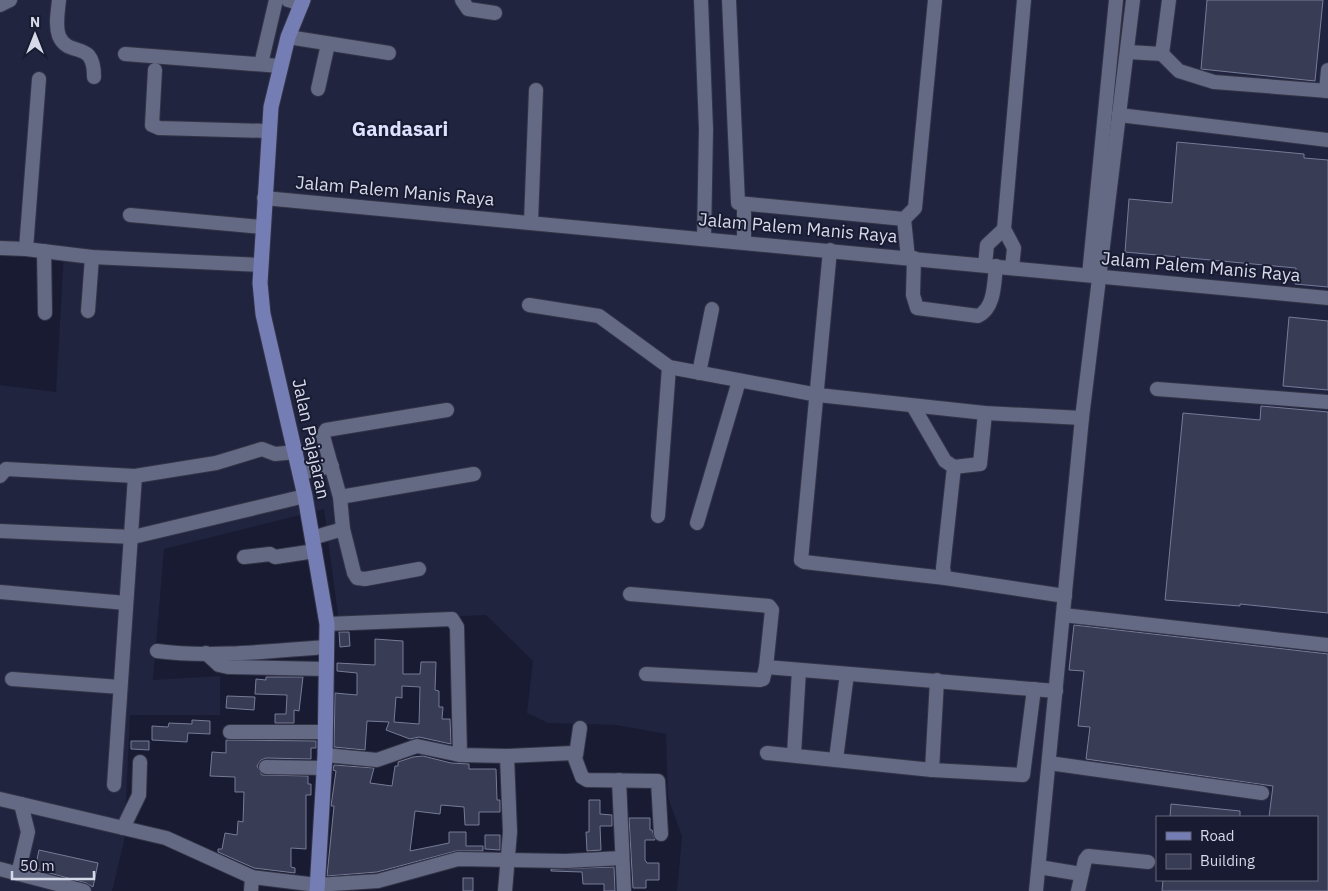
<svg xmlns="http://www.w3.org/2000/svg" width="1328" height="891" font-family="'IBM Plex Sans',sans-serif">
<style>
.built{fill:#21243f;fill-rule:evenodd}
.building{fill:#383c55;stroke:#767b97;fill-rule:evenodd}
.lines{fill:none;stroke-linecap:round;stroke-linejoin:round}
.minor-casing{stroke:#333446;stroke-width:16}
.major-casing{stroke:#333446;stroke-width:17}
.minor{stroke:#646984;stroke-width:14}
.major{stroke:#757eb4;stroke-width:15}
.labels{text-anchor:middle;stroke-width:4;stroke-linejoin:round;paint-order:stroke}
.street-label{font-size:18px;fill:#d6d9e8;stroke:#181b31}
.quarter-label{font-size:20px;font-weight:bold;fill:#dce2ff;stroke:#181b31}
</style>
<rect width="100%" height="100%" fill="#181b31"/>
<!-- built -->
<path class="built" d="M0,0h1328v891h-651l5,-54 -14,-40 -2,-63 -50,-9 -68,-2 -21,-10 6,-52 -47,-46 -147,7 -15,-113 -160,40 -11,131 67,-4v39h-90l-6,127 -12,49h-112v-506l56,7 8,-138 -64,-2zM1157,817h160v63h-160z"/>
<!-- building -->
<g class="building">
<polygon points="1207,0 1323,0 1315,81 1201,69"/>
<polygon points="1177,142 1304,154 1304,158 1328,160 1328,287 1295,284 1296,268 1125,252 1129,199 1172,203"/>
<polygon points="1289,317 1328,321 1328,390 1283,386"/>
<polygon points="1261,406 1328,412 1328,613 1240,604 1240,606 1165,600 1183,413 1260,420"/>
<polygon points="1074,625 1328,654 1328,891 1162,891 1163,880 1317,880 1317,817 1269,817 1273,786 1086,759 1090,727 1078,726 1084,671 1069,670"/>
<polygon points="339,632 349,632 350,646 340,647"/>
<path d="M375,639l28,2v33h17l1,-12h15l-1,28 4,1v16h4l-1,12h8l1,25 -32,-7 -9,2 -24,-9 3,-8 -22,-1 -2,29 -31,-3 1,-54 22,2v-22l-20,-2v-8l38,2zM402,686l18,1 -1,37 -25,-2 2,-25 6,1z"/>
<polygon points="266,677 303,677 299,711 294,710 294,723 275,723 275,714 286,714 287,695 255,694 256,679 266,680"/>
<polygon points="227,696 255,697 254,710 226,708"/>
<polygon points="192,720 210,721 210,734 188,733 187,742 152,740 152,726 168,727 169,723 192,724"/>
<polygon points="226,740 316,741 316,748 311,748 311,759 266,758 261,760 257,766 262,775 308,776 308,784 311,784 311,795 306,795 306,849 291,848 291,867 295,868 295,873 254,868 218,852 218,849 222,849 225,833 237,835 238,821 243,822 244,792 235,792 235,777 210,776 212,752 226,753"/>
<polygon points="131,741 149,741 149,750 131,749"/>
<polygon points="423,756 451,763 469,764 469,769 496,769 497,800 500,800 500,812 479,812 479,825 465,825 464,807 441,805 440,814 415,811 410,851 449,843 449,832 466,832 466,846 483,846 483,851 456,851 377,872 327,876 334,806 331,806 336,771 333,770 334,765 374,768 370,783 392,786 395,766 398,766 398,762 413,757"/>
<polygon points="589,800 600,800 600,814 612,815 612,826 600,826 601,850 587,851 586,832 589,832"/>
<polygon points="1171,804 1240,811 1240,817 1170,817"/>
<polygon points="629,818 650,818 650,830 652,830 655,840 645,840 645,860 647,863 659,863 659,880 646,880 646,888 633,888"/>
<polygon points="485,835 500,835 500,850 485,849"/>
<polygon points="39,850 98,863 93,887 86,883 35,869"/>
<polygon points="614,867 615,891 604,891 604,884 583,884 582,872 551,871 551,869"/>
<rect x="463" y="878" width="10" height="13"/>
</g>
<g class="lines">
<defs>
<g id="minor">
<path d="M59,0c-1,11 -4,25 0,36 10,23 35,2 35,41"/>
<polyline points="288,0 302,4"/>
<polyline points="462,0 468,9 495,13"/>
<polyline points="701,0 706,129 704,238"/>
<polyline points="729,0 738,203 904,219 915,208 935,0"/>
<polyline points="0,5 10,0"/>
<polyline points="288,37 389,53"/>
<polyline points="1128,52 1162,54 1169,0"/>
<polyline points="125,54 280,66"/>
<polyline points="1162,54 1179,71 1214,82 1328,91"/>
<polyline points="261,64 276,0"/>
<polyline points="155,70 152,125 159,128 268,131"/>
<polyline points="318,89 328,44"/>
<polyline points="1326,91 1328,70"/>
<polyline points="1119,115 1328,140"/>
<polyline points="264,198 1328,298"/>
<polyline points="130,215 262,227"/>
<polyline points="904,219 908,258"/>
<polyline points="531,222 536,90"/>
<polyline points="744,242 744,205"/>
<polyline points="0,248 26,249 92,257 259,265"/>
<polyline points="26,249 39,79"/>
<polyline points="830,250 801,560 804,562 945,578"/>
<polyline points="44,251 45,313"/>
<path d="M914,258l-1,37 4,13 61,8c17,-8 16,-33 18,-50"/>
<polyline points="985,265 987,245 1004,229"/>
<polyline points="1012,268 1014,248 1004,229 1024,0"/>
<polyline points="1089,275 1116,0"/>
<polyline points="529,305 599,316 669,367 818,395 985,413 1082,418"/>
<polyline points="88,311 92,257"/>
<polyline points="699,373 712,309"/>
<polyline points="1157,389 1328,402"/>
<polyline points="913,406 945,461 954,467 943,568 945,578 1065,596"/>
<polyline points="954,467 980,464 985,413"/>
<polyline points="301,473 332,466"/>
<polyline points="0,476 6,469 135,476 216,463 262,449 275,454 296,452"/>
<polyline points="340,497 474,474"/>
<polyline points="658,516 669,367"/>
<polyline points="697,523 739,381"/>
<polyline points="0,531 133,537 305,496"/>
<polyline points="312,538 343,529"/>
<polyline points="244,557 270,554 275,557 315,551"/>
<polyline points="419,569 365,579 357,578 354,573 343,529 340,497 323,436 326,430 447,410"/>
<polyline points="0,592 126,603"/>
<polyline points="630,594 769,606 772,610 766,667 1056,691"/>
<polyline points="1063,615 1328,645"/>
<polyline points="327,624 452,619 457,627 460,755 507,756 573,753 582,777 587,780 658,781 661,834"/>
<path d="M157,651c52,7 116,0 169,-4"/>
<polyline points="206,653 219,665 228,667 326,669"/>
<polyline points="646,674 760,680 763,679 766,667"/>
<polyline points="12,679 120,687"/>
<polyline points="230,732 325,732"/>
<polyline points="767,753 932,770 1023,775 1034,689"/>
<polyline points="794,754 799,670"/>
<polyline points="325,755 377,760 417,746 460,755"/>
<polyline points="576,755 580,728"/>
<polyline points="836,759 847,674"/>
<polyline points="1049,763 1262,793"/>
<polyline points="266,767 324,768"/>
<polyline points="932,770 937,680"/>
<polyline points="619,780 624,891"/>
<polyline points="114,785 135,476"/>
<polyline points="0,799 166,838 252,877 317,885 378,881 458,859 566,861 622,858"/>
<polyline points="123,828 139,795 140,762"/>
<polyline points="1039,867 1081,874"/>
<polyline points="0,869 84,891"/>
<polyline points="18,874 28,832 21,804"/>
<polyline points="251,891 252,877"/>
<polyline points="505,891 510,832 507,756"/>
<polyline points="1036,891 1082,418 1133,0"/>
<polyline points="1078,891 1085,860 1088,856 1148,862"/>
</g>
<polyline id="major" points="303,0 288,37 271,107 260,283 263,314 305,496 327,624 325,755 317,891"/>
</defs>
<!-- minor casing -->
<use href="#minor" class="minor-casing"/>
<!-- major casing -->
<use href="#major" class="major-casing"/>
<!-- minor -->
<use href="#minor" class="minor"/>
<!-- major -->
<use href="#major" class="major"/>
</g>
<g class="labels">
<!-- street labels -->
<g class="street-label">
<text transform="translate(395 191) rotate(5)" y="6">Jalam Palem Manis Raya</text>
<text transform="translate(798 228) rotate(5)" y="6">Jalam Palem Manis Raya</text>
<text transform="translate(1201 267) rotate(5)" y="6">Jalam Palem Manis Raya</text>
<text transform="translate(311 439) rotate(78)" y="6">Jalan Pajajaran</text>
</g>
<!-- quarter labels -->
<g class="quarter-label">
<text x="400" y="136">Gandasari</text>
</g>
</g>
<!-- legend -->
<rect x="1156" y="816" width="162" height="65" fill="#181b31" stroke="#64677a"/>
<rect x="1166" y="832" width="25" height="8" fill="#757eb4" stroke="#64677a"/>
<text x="1200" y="841" font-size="15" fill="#d6d9e8">Road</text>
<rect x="1166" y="854" width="25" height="15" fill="#383c55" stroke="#64677a"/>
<text x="1200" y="866" font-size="15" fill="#d6d9e8">Building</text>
<!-- north arrow -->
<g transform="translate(35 35)" stroke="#181b31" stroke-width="4" paint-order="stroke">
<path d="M0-4L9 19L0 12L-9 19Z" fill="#d6d9e8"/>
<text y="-8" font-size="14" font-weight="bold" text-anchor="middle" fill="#d6d9e8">N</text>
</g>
<!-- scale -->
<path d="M12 871v8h82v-8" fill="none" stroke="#d6d9e8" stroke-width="2.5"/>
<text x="20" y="871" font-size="15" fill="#d6d9e8" stroke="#181b31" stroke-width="4" paint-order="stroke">50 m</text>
</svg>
